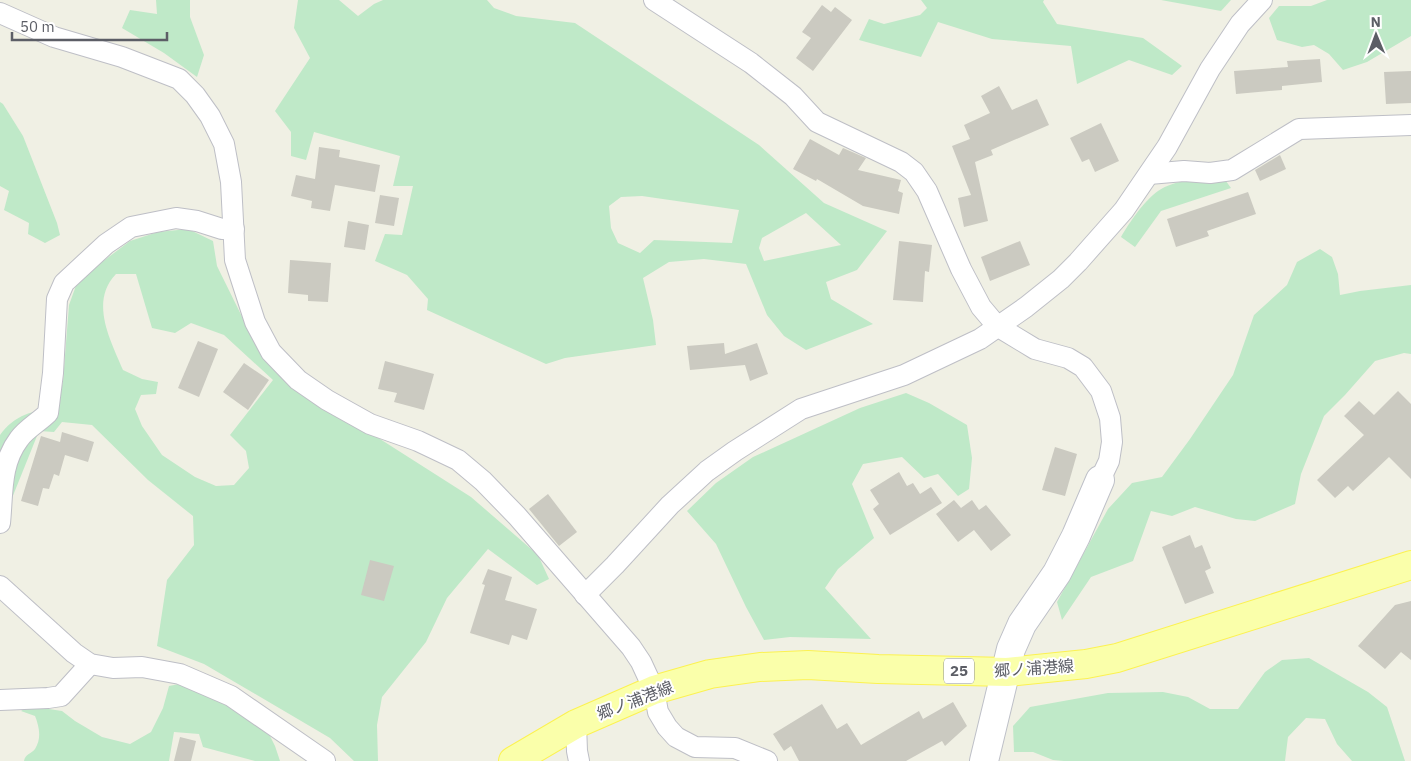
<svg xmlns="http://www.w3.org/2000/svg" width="1411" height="761" font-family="'IBM Plex Sans','Noto Sans JP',sans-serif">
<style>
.green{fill:#bfe9c8;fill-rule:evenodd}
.building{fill:#cbcac1}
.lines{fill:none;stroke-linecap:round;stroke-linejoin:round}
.street-casing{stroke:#bebfc6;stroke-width:22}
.secondary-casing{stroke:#bec0c8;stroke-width:30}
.primary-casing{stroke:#fcf251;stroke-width:30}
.street{stroke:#fff;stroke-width:20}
.secondary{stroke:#fff;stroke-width:28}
.primary{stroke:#faffaa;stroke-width:28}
.labels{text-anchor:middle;stroke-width:4;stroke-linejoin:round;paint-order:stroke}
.shield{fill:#fff;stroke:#8d8e94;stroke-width:1}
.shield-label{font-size:15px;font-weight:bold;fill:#5c5e66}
.street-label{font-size:16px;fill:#5c5e66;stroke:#fff}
</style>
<rect width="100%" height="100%" fill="#f0f0e4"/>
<!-- green -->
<g class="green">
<polygon points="156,0 190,0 190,17 204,55 197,77 164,53 122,28 130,10 157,14"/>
<path d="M298,0h41l19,16 16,-12 9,-4h104l7,8 22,8 59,7 184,122 65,58 63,28 -30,39 -31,12 5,17 42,25 -67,26 -22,-14 -17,-21 -21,-51 -42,-5 -35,3 -26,16 10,42 3,25 -91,13 -19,6 -119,-54 1,-11 -21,-24 -32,-14 10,-27 17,1 11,-49h-20l7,-30 -86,-24 -8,28 -15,-4v-24l-16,-21 35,-53 -16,-30zM642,196l97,14 -7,33 -78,-3 -14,13 -22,-10 -7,-15 -2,-22 12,-9zM806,213l35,32 -77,16 -5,-13 3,-10z"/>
<polygon points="921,0 1044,0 1043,2 1057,24 1143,38 1182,66 1172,75 1129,60 1077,84 1071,46 992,39 938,22 921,57 859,40 869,19 884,24 920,15 927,8"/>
<polygon points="1161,0 1231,0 1221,11"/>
<polygon points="1327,0 1411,0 1411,36 1367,62 1343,70 1329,54 1314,45 1302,47 1277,40 1269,18 1279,6 1311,6"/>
<polygon points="0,102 3,104 23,136 57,223 60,235 45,243 28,234 29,223 4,210 9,191 0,186"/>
<path d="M1223,177l8,11 -70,23 -26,36 -14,-10c8,-14 23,-36 37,-46 17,-12 45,-12 65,-14z"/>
<path d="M188,229l25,12 4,25 38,77 114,89 102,65 67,58 11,24 -12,6 -49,-36 -41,49 -21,44 -44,55 -5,28 1,36h-24l-24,-23 -126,-74 -47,-18 10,-66 27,-35 -1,-29 -45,-36 -56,-55 -30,-3 -8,10 -15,-1 -31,77 -8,7v-80c14,-20 34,-25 57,-27l6,-27 6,-76 9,-25 52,-39 28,-9zM116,274h20l16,54 23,5 16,-10 33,12 49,45 -43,55 16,16 3,17 -15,17 -18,1 -21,-9 -33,-22 -20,-29 -7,-17 6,-14 15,-1 2,-12 -16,-3 -19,-9c-12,-29 -34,-68 -7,-96z"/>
<polygon points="1320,249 1332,257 1338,274 1340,295 1360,291 1411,285 1411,354 1404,353 1375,361 1345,395 1324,416 1301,474 1295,504 1255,521 1236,519 1195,507 1172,516 1151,511 1133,561 1091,577 1062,620 1057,602 1108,509 1132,483 1162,477 1190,439 1233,375 1254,315 1287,285 1297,262"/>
<polygon points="906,393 929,403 967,425 972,458 969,489 958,496 938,474 924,478 902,457 863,464 852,484 874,538 838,569 825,588 871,639 790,637 764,640 746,607 716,544 687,511 716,483 753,457 860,408"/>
<polygon points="1309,658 1368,692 1387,707 1405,761 1352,761 1337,744 1325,719 1306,718 1288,737 1285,761 1064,761 1053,760 1033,752 1014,752 1013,726 1030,707 1108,693 1163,692 1188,697 1210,709 1238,709 1265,672 1282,660"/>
<path d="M184,683l32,12 50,33 9,18 5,15h-25l-52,-14 -4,-13 -25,-2 -5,29h-145c1,-7 7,-7 11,-12 7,-11 4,-23 0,-33l-14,-5 8,-5 33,5 13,10 27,16 28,7 21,-12 12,-24 6,-22z"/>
</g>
<!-- building -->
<g class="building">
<polygon points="822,5 831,12 835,7 852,20 813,71 796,58 811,38 802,32"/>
<polygon points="1320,59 1322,82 1282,86 1282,90 1236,94 1234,71 1288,67 1287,61"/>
<polygon points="1411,71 1411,103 1386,104 1384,72"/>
<polygon points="999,86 1012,110 1037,99 1049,125 991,150 993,155 975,162 988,221 964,227 958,198 971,195 952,146 970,139 964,125 990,113 981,96"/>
<polygon points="1101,123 1119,161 1095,172 1089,159 1082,162 1070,138"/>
<polygon points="810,139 839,155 843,148 866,158 858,170 901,180 898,191 903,193 899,214 863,206 817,179 816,181 793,169"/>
<polygon points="319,147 340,150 339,157 380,165 375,192 335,185 330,211 311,208 312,201 291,196 296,175 315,179"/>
<polygon points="1280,155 1286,169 1260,181 1255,170"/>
<polygon points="1248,192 1256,214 1207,231 1209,236 1176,247 1167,219"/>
<polygon points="380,195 399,198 394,226 375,223"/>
<polygon points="348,221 369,225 365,250 344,247"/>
<polygon points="899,241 932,245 929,272 925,271 923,302 893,300"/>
<polygon points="1020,241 1030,265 990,281 981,257"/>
<polygon points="290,260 331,263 328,302 308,301 308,295 288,293"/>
<polygon points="198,341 218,349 199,397 178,388"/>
<polygon points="724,343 725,354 757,343 768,374 750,381 745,365 690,370 687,346"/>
<polygon points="385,361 434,374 424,410 394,402 397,393 378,389"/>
<polygon points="244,363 269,380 248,410 223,392"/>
<polygon points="1398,391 1411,404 1411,479 1389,457 1353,491 1348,486 1335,498 1317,480 1364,435 1344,416 1359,401 1374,415"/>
<polygon points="62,432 94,442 88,462 65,455 59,476 54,474 49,489 43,488 38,506 21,501 41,436 60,442"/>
<polygon points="1055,447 1077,454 1065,496 1042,490"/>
<polygon points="899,472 907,486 913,483 920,494 931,487 942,503 890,535 873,509 879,504 870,490"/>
<polygon points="548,494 577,532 559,546 529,509"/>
<polygon points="954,500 961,508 972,500 979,510 986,505 1011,535 991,551 974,530 958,542 936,514"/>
<polygon points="1190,535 1195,548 1202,545 1211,568 1205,571 1214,593 1185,604 1162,547"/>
<polygon points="370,560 394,566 384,601 361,595"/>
<polygon points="488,569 512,577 505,600 537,609 527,640 512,635 509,645 470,633 485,585 482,584"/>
<polygon points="1411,601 1411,660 1401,652 1385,669 1358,646 1395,605"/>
<polygon points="953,702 967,726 945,746 942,741 906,761 799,761 791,746 784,751 773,734 822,704 837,729 847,723 861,745 919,711 923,719"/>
<polygon points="180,737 196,741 191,761 174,761"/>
</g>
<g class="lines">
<defs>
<g id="street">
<polyline points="654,0 751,63 793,96 817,122 901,162 914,172 927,191 961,269 981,307 997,326 1035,349 1068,358 1083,367 1101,391 1110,418 1112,442 1109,461 1100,480"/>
<polyline points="0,13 54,37 122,57 179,79 195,95 210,116 224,144 231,182 235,260 255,322 271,352 298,380 327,400 370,424 418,441 458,460 483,481 517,516 631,647 641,662 654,690 658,712 667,727 676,737 695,747 735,748 767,761"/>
<polyline points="1149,174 1184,171 1210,173 1232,170 1299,129 1411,125"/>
<path d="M0,523c3,-29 0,-59 19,-84 7,-10 20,-17 29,-26l5,-40 4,-74 7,-16 42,-39 25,-17 45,-9 21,3 25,8h12"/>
<polyline points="0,586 74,653 90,664 113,668 142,667 180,674 231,696 325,761"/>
<polyline points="585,595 615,565 670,505 707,471 735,451 801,409 904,375 980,339 1026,307 1061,279 1078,262 1124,210 1167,147 1210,69 1240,24 1262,0"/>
<polyline points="0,700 48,698 61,696 90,664"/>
<polyline points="576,724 577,751 579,761"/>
</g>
<polyline id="secondary" points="984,761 1011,649 1022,624 1057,573 1076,536 1100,480"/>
<polyline id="primary" points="513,761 576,724 654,690 710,674 760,667 808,665 878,669 1007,672 1086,664 1117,658 1411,565"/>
</defs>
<!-- street casing -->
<use href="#street" class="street-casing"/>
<!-- secondary casing -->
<use href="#secondary" class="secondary-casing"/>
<!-- primary casing -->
<use href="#primary" class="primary-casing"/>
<!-- street -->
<use href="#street" class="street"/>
<!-- secondary -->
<use href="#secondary" class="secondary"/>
<!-- primary -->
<use href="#primary" class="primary"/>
</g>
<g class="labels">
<!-- shield labels -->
<rect class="shield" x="944" y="658.5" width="30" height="25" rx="4"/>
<g class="shield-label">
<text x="959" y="676">25</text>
</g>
<!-- street labels -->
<g class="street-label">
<text transform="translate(1034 668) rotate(-4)" y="6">郷ノ浦港線</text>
<text transform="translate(635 700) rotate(-21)" y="6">郷ノ浦港線</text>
</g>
</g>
<!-- north arrow -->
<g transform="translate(1376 35) rotate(359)" stroke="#ffffff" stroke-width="4" paint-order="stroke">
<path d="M0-4L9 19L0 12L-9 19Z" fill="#5c5e66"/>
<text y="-8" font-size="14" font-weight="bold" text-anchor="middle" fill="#5c5e66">N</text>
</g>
<!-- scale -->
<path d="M12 32v8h155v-8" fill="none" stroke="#5c5e66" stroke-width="2.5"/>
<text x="20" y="32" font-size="15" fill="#5c5e66" stroke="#ffffff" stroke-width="4" paint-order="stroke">50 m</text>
</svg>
